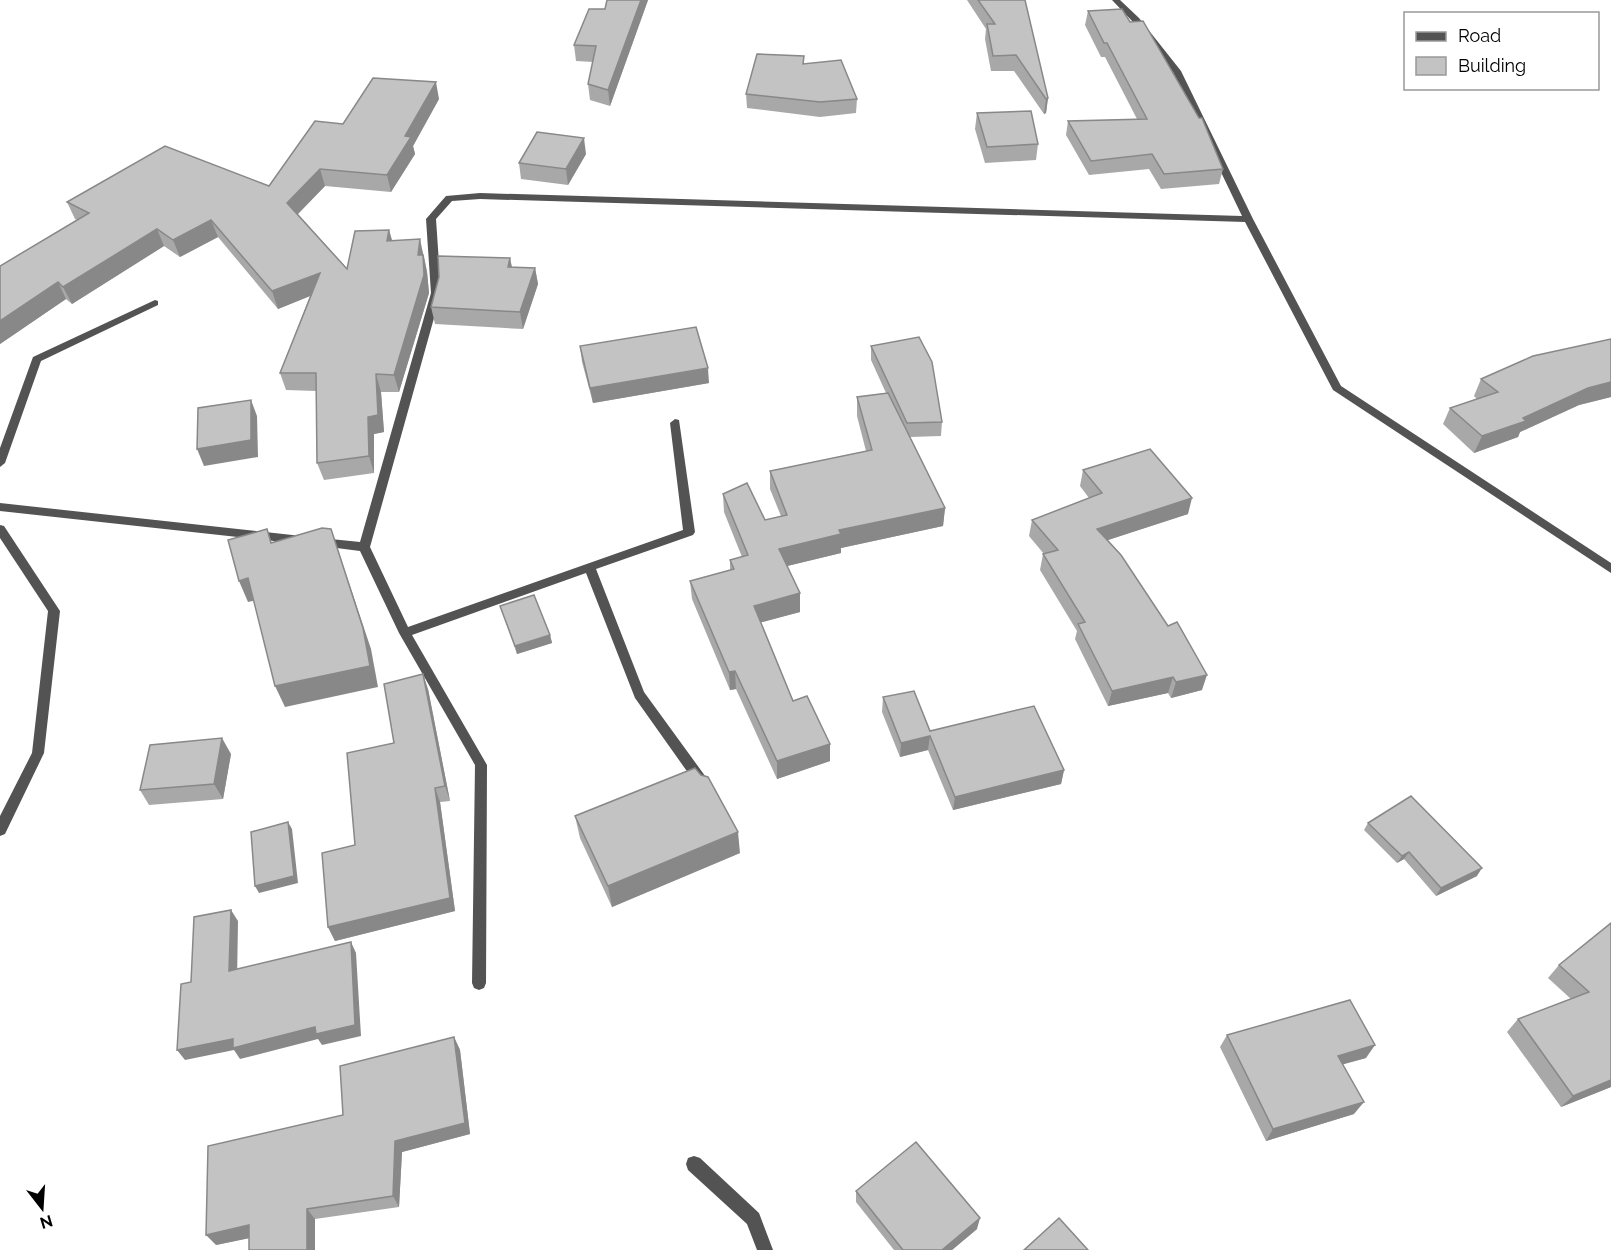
<svg xmlns="http://www.w3.org/2000/svg" width="1611" height="1250" font-family="Raleway,sans-serif">
<style>
.lines{fill:none;stroke-linecap:round;stroke-linejoin:round}
.street{fill:#535353;fill-rule:evenodd}
.wall{fill:#a8a8a8}
.shaded-wall{fill:#888}
.building{fill:#c3c3c3;stroke:#888;stroke-width:1.5}
</style>
<rect width="100%" height="100%" fill="#fff"/>
<g class="lines">
<!-- street -->
<g class="street">
<polygon points="1112,0 1120,0 1139,18 1181,71 1253,219 1341,386 1611,563 1611,573 1333,390 1245,222 480,199 452,201 436,219 441,293 370,547 408,627 683,530 670,423 675,419 679,420 695,532 693,535 596,569 644,692 708,780 706,784 701,785 696,784 635,698 586,573 412,635 487,765 486,983 484,988 479,990 474,988 472,983 475,765 399,633 360,551 321,546 315,542 321,538 360,542 431,293 426,219 446,196 480,193 1242,216 1173,72 1133,22"/>
<polygon points="155,300 158,301 158,305 41,361 5,463 0,467 0,448 33,357"/>
<polygon points="0,503 301,536 307,540 301,544 0,511"/>
<polygon points="0,525 4,526 60,611 44,753 5,834 0,836 0,816 32,753 48,611 0,538"/>
<polygon points="694,1156 700,1158 759,1213 773,1250 757,1250 747,1224 688,1170 686,1164 688,1158"/>
</g>
</g>
<!-- wall -->
<g class="wall">
<polygon points="607,0 648,0 610,106 590,100 588,84 593,62 576,61 574,45 605,9"/>
<polygon points="967,0 1025,0 1048,98 1046,113 1044,114 1014,71 991,71 985,39 986,29"/>
<polygon points="1088,11 1130,22 1223,169 1219,184 1161,189 1149,169 1089,175 1066,135 1068,121 1137,119 1105,57 1101,57 1085,25"/>
<polygon points="804,56 804,64 857,99 856,113 820,117 747,108 746,94"/>
<polygon points="439,99 413,146 415,154 391,192 325,186 298,214 347,269 389,230 392,241 424,256 427,272 429,293 399,392 381,392 384,432 374,434 374,473 324,480 317,463 316,391 286,390 280,373 310,296 278,309 218,237 180,257 164,246 72,304 66,299 0,344 0,266 77,220 75,219 67,202 269,186 343,124"/>
<polygon points="977,113 1038,144 1036,160 985,163 975,129"/>
<polygon points="586,154 568,185 521,179 519,163"/>
<polygon points="510,258 512,267 535,268 538,284 523,329 435,324 431,307"/>
<polygon points="1611,339 1611,397 1579,405 1520,432 1518,437 1474,453 1443,424 1450,408 1477,399 1474,396 1481,379"/>
<polygon points="580,346 709,383 593,403 582,362"/>
<polygon points="871,346 942,422 941,436 910,437 945,508 943,526 841,548 841,553 787,566 800,612 761,622 793,701 830,744 830,761 777,779 736,689 730,690 692,599 690,581 730,570 730,560 742,557 724,512 723,494 765,520 781,516 770,489 770,471 866,451 857,416 857,397 886,393 871,360"/>
<polygon points="1083,470 1188,514 1107,540 1202,690 1171,698 1168,693 1108,706 1075,639 1077,631 1040,570 1043,554 1044,554 1029,536 1032,520 1089,498 1080,486"/>
<polygon points="500,606 550,635 552,643 517,654"/>
<polygon points="428,689 450,801 440,802 455,911 335,941 328,927 394,743"/>
<polygon points="883,697 930,731 1064,770 1061,784 953,810 928,750 900,757 882,712"/>
<polygon points="231,754 223,799 149,805 140,790"/>
<polygon points="575,816 740,853 612,907 580,838"/>
<polygon points="1368,823 1477,876 1436,896 1404,859 1397,863 1364,830"/>
<polygon points="1611,923 1611,1087 1561,1107 1507,1032 1518,1019 1571,999 1548,978 1559,965"/>
<polygon points="1227,1035 1366,1058 1343,1064 1354,1114 1266,1141 1220,1047"/>
<polygon points="454,1037 460,1050 470,1134 402,1152 399,1207 315,1219 315,1250 249,1250 249,1238 216,1245 343,1115"/>
<polygon points="856,1191 977,1229 952,1250 894,1250 856,1202"/>
</g>
<!-- shaded-wall -->
<g class="shaded-wall">
<polygon points="641,0 648,0 610,106 608,90"/>
<polygon points="436,82 439,99 413,146 415,154 391,192 387,175 405,136"/>
<polygon points="1048,98 1046,113 1044,114 1046,99"/>
<polygon points="584,138 586,154 568,185 566,169"/>
<polygon points="320,169 325,186 292,220 287,203"/>
<polygon points="211,220 218,237 180,257 173,240"/>
<polygon points="157,229 164,246 72,304 63,287"/>
<polygon points="389,230 394,247 387,241"/>
<polygon points="420,239 427,272 429,293 399,392 394,375"/>
<polygon points="510,258 513,274 508,267"/>
<polygon points="535,268 538,284 523,329 520,312"/>
<polygon points="320,273 325,290 278,309 272,291"/>
<polygon points="58,282 66,299 0,344 0,321"/>
<polygon points="708,368 709,383 593,403 590,388"/>
<polygon points="376,374 381,392 384,432 374,434 374,473 369,456 368,417"/>
<polygon points="1611,382 1611,397 1579,405 1520,432 1518,437 1474,453 1482,436 1588,388"/>
<polygon points="251,400 257,416 258,457 204,466 197,449"/>
<polygon points="1192,498 1188,514 1093,545 1097,529"/>
<polygon points="945,508 943,526 841,548 841,553 779,568 779,549 839,530"/>
<polygon points="331,529 371,649 378,687 285,707 275,686"/>
<polygon points="248,578 257,600 248,602 239,581"/>
<polygon points="800,593 800,612 755,624 754,606"/>
<polygon points="550,635 552,643 517,654 515,646"/>
<polygon points="735,671 736,689 730,690 729,672"/>
<polygon points="423,674 428,689 450,801 445,786"/>
<polygon points="1207,675 1202,690 1171,698 1176,682"/>
<polygon points="1173,677 1168,693 1108,706 1112,691"/>
<polygon points="930,736 928,750 900,757 901,743"/>
<polygon points="222,738 231,754 223,799 214,784"/>
<polygon points="830,744 830,761 777,779 777,761"/>
<polygon points="1064,770 1061,784 953,810 955,797"/>
<polygon points="435,788 440,802 455,911 335,941 328,927"/>
<polygon points="288,822 292,829 298,883 259,893 255,886"/>
<polygon points="738,832 740,853 612,907 608,886"/>
<polygon points="1409,852 1404,859 1397,863 1402,856"/>
<polygon points="1482,868 1477,876 1436,896 1441,888"/>
<polygon points="231,910 238,921 237,982 229,971"/>
<polygon points="351,942 356,953 361,1036 322,1045 318,1039 240,1059 234,1050 185,1060 177,1050"/>
<polygon points="454,1037 460,1050 470,1134 402,1152 399,1207 393,1196 395,1141"/>
<polygon points="1375,1045 1366,1058 1330,1068 1338,1056"/>
<polygon points="1611,1080 1611,1087 1561,1107 1573,1096"/>
<polygon points="1364,1102 1354,1114 1266,1141 1273,1129"/>
<polygon points="307,1209 315,1219 315,1250 307,1250"/>
<polygon points="980,1218 977,1229 952,1250 942,1250"/>
<polygon points="249,1225 259,1236 216,1245 206,1235"/>
</g>
<!-- building -->
<g class="building">
<polygon points="607,0 641,0 608,90 588,84 596,46 574,45 589,9 605,9"/>
<polygon points="978,0 1025,0 1048,98 1046,99 1016,55 993,56 987,24 995,24"/>
<polygon points="1122,9 1130,22 1143,21 1199,118 1202,118 1223,169 1164,174 1152,154 1091,161 1068,121 1147,119 1107,43 1104,43 1088,11"/>
<polygon points="757,54 804,56 803,64 841,60 857,99 820,102 746,94"/>
<polygon points="373,78 436,82 405,136 411,137 387,175 320,169 287,203 347,269 355,231 389,230 387,241 420,239 418,255 423,255 424,275 394,375 376,374 378,415 368,417 369,456 317,463 316,373 280,373 320,273 272,291 211,220 173,240 157,229 63,287 58,282 0,321 0,266 89,213 67,202 165,146 269,186 315,121 343,124"/>
<polygon points="1031,111 1038,144 987,147 977,113"/>
<polygon points="537,132 584,138 566,169 519,163"/>
<polygon points="438,256 510,258 508,267 535,268 520,312 431,307 439,277"/>
<polygon points="696,327 708,368 590,388 580,346"/>
<polygon points="919,337 932,362 942,422 907,423 871,346"/>
<polygon points="1611,339 1611,382 1588,388 1523,418 1526,421 1482,436 1450,408 1498,392 1481,379 1533,356"/>
<polygon points="888,393 945,508 839,530 841,534 779,549 800,593 754,606 793,701 807,696 830,744 777,761 735,671 729,672 690,581 734,569 730,560 748,555 723,494 747,483 765,520 787,515 770,471 872,450 857,397"/>
<polygon points="251,400 251,440 197,449 198,408"/>
<polygon points="1150,449 1192,498 1097,529 1121,555 1168,626 1177,622 1207,675 1176,682 1173,677 1112,691 1078,624 1085,622 1043,554 1058,550 1032,520 1102,493 1083,470"/>
<polygon points="322,528 331,529 363,628 370,666 275,686 248,578 239,581 228,540 267,529 271,543"/>
<polygon points="534,595 550,635 515,646 500,606"/>
<polygon points="423,674 445,786 435,788 450,898 328,927 322,853 355,845 347,753 394,743 384,684"/>
<polygon points="914,691 930,731 1034,706 1064,770 955,797 930,736 901,743 883,697"/>
<polygon points="222,738 214,784 140,790 150,745"/>
<polygon points="695,768 701,775 708,777 738,832 608,886 575,816"/>
<polygon points="1411,796 1482,868 1441,888 1409,852 1402,856 1368,823"/>
<polygon points="288,822 294,876 255,886 251,832"/>
<polygon points="231,910 229,971 351,942 355,1025 316,1034 315,1027 233,1048 233,1039 177,1050 181,984 191,982 194,917"/>
<polygon points="1611,923 1611,1080 1573,1096 1518,1019 1589,992 1559,965"/>
<polygon points="1350,1000 1375,1045 1338,1056 1364,1102 1273,1129 1227,1035"/>
<polygon points="454,1037 465,1123 395,1141 393,1196 307,1209 307,1250 249,1250 249,1225 206,1235 208,1146 343,1115 340,1066"/>
<polygon points="916,1142 980,1218 942,1250 903,1250 856,1191"/>
<polygon points="1059,1218 1088,1250 1024,1250"/>
</g>
<!-- legend -->
<rect x="1404" y="12" width="195" height="78" fill="#ffffff" stroke="#999999" stroke-width="1.5"/>
<rect x="1416" y="32" width="30" height="9" fill="#535353" stroke="#999999" stroke-width="1.5"/>
<text x="1458" y="42" font-size="18" fill="#000000">Road</text>
<rect x="1416" y="57" width="30" height="18" fill="#c3c3c3" stroke="#999999" stroke-width="1.5"/>
<text x="1458" y="72" font-size="18" fill="#000000">Building</text>
<!-- north arrow -->
<g transform="translate(42 1208) rotate(163)" stroke="#ffffff" stroke-width="4.5" paint-order="stroke">
<path d="M0-4.5L10 22L0 15L-10 22Z" fill="#000000"/>
<text y="-9" font-size="16" font-weight="bold" text-anchor="middle" fill="#000000">N</text>
</g>
</svg>
